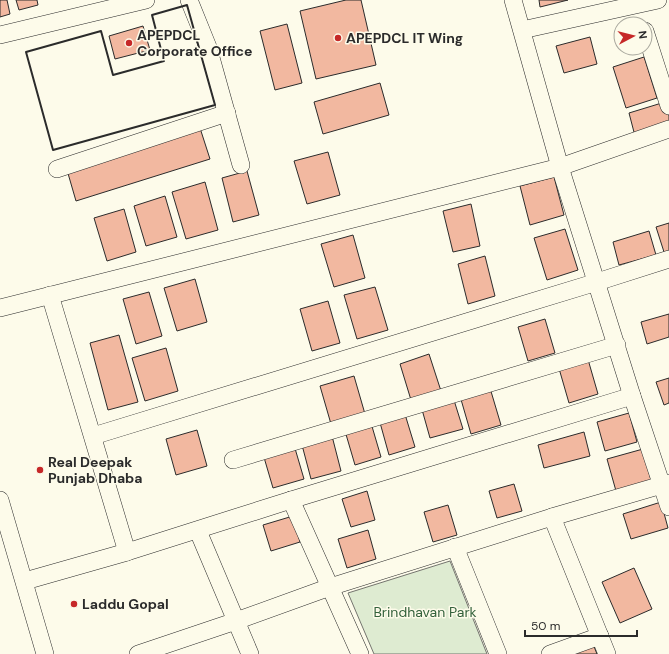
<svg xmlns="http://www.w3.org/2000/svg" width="669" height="654" font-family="'DM Sans',sans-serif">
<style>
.green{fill:#deebd1;stroke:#74746e}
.building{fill:#f2b8a0;stroke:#2b2b2b}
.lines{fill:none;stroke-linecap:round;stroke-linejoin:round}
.minor-casing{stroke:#2b2b2b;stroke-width:18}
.minor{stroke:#fdfbea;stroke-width:17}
.wall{stroke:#2b2b2b;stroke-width:2}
.poi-dot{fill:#c62828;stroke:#fdfbea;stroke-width:1.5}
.labels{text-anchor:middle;stroke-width:3;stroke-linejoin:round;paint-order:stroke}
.poi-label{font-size:14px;font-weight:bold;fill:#2b2b2b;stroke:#fdfbea;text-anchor:start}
.park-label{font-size:14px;fill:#34623c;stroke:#fdfbea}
</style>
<rect width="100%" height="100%" fill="#fdfbea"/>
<!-- green -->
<polygon class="green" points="450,561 487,654 374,654 348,593"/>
<!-- building -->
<g class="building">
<polygon points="0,0 7,0 10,14 0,17"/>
<polygon points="16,0 37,0 38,5 19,10"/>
<polygon points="346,0 361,0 376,65 316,79 300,11"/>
<polygon points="539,0 568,0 540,7"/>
<polygon points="287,24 302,83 275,90 260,31"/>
<polygon points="143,26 150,50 115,59 109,36"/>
<polygon points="590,37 597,64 564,73 556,46"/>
<polygon points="644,57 657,98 626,108 613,67"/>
<polygon points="380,83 389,115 323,134 314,102"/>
<polygon points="665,102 669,116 669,126 635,136 629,113"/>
<polygon points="200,128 210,159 76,201 67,170"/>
<polygon points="328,152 340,195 307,204 294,161"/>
<polygon points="247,171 259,215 233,222 222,178"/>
<polygon points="554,177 564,215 530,225 520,186"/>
<polygon points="205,182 218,230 186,239 172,192"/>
<polygon points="165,196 177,237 146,246 134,206"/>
<polygon points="471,204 480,246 453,252 443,211"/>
<polygon points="124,209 136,252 107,261 94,218"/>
<polygon points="669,223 669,251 664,252 656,227"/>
<polygon points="565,229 578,270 547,280 534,238"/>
<polygon points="649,231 656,255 619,265 613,242"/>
<polygon points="353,235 365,278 334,287 321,244"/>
<polygon points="485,256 495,296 468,304 458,264"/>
<polygon points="195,279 207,322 177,331 164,288"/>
<polygon points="375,287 388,330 357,339 344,295"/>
<polygon points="149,292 162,336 136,344 123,299"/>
<polygon points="328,301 340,343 312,351 300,309"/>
<polygon points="669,314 669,337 647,344 641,322"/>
<polygon points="545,319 555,353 528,361 518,327"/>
<polygon points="119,335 138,402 108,410 90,343"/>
<polygon points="166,348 178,391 145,401 132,358"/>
<polygon points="429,354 441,391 411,400 400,364"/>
<polygon points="587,356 598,394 569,403 558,365"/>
<polygon points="354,376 365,414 331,424 320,386"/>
<polygon points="669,378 669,403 664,405 656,382"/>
<polygon points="490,388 501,425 471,434 460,396"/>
<polygon points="453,397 463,429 430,438 421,406"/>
<polygon points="404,411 415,447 389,455 379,419"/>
<polygon points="629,413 637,442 605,451 597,422"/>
<polygon points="371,423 381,457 355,465 345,431"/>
<polygon points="197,430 207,466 176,475 166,439"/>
<polygon points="584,432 590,456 544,468 538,445"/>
<polygon points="332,436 341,471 311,479 302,445"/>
<polygon points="294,445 304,479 273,488 263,454"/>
<polygon points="643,449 651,480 616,491 607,459"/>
<polygon points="514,484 522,511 497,518 489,491"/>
<polygon points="367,491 375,520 351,527 342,499"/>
<polygon points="661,502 668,528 631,539 623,514"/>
<polygon points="448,505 457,535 433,542 424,512"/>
<polygon points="293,516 300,542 271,551 263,525"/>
<polygon points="368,530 376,559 347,568 338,539"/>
<polygon points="634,568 652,609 620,623 602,582"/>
<polygon points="593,644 597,654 568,654"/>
</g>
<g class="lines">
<defs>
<g id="minor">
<polyline points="189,0 208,47 241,165"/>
<polyline points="513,0 560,167 632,396 669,507"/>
<polyline points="522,30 658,0"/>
<polyline points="645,31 669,106"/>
<polyline points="0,35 146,0"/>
<polyline points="57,169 227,113"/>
<polyline points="50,295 127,552"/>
<polyline points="0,308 560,167 669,129"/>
<polyline points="93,436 597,282 669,259"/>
<polyline points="233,460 617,345"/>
<polyline points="0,500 45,654"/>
<polyline points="291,500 360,654"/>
<polyline points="552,517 607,654"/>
<polyline points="198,531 250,654"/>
<polyline points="455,547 498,654"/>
<polyline points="25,581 127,552 291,500 632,396"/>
<polyline points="138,654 236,621 330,587 552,517 669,483"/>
<polyline points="550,654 600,636"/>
</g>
</defs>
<!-- minor casing -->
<use href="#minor" class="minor-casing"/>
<!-- minor -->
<use href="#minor" class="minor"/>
<!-- wall -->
<polygon class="wall" points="187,5 215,105 53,150 26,52 101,31 113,75 164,61 152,15"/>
</g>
<!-- markers -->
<g class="poi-dot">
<circle cx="338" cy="38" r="4"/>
<circle cx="129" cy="43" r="4"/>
<circle cx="40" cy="470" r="4"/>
<circle cx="74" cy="604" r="4"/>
</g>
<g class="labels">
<!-- poi labels -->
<g class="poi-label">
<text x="137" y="40">APEPDCL<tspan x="137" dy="16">Corporate Office</tspan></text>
<text x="346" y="43">APEPDCL IT Wing</text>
<text x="48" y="467">Real Deepak<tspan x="48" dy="16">Punjab Dhaba</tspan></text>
<text x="82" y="609">Laddu Gopal</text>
</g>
<!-- park labels -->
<g class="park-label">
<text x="425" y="617">Brindhavan Park</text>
</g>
</g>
<!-- north arrow -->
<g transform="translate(633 36) rotate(83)"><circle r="19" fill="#fdfbea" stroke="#a9a89e"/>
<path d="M0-3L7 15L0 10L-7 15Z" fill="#c62828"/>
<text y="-6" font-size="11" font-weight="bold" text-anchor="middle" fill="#2b2b2b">N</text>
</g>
<!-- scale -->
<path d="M525 630v6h112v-6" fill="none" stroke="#2b2b2b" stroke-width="2"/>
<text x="531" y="630" font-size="12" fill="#2b2b2b" stroke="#fdfbea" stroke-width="3" paint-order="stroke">50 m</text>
</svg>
